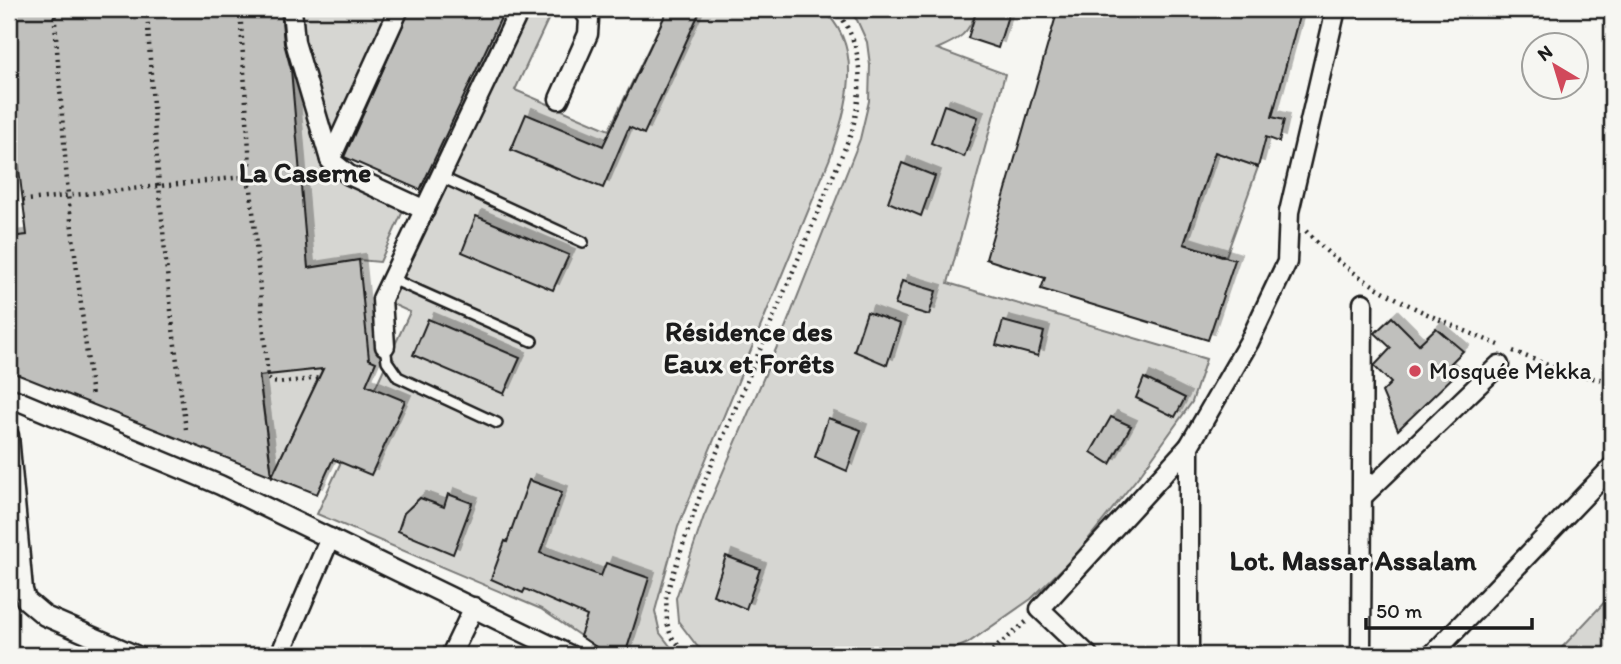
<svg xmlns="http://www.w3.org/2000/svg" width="1621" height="664" font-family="Itim,sans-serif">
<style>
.green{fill:#d6d6d2;stroke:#797977;stroke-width:2}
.building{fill:#c0c0bd;stroke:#1c1c1c;stroke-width:2;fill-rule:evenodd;filter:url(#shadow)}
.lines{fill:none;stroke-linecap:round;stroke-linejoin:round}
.service-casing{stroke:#1c1c1c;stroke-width:14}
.minor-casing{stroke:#1c1c1c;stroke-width:23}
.path{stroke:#1c1c1c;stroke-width:4.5;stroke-dasharray:2 5;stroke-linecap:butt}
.service{stroke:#f6f6f2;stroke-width:9}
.minor{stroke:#f6f6f2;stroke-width:18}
.poi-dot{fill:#d1495b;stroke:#f6f6f2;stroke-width:2.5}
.labels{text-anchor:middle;stroke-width:6;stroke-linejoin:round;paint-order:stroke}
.poi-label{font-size:24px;fill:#1c1c1c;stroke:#f6f6f2;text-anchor:start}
.quarter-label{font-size:28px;font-weight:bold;fill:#1c1c1c;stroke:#f6f6f2}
</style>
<defs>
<filter id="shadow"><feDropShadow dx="6" dy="-6" stdDeviation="0" flood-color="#0004"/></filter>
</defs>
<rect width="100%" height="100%" fill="#f6f6f2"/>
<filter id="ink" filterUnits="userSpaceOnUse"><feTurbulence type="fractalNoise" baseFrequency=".0143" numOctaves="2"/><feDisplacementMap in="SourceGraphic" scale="14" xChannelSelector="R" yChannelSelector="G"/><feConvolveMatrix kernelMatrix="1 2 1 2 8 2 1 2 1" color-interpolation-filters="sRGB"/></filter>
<g filter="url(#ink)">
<!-- green -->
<g class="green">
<polygon points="300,9 390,9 330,137 302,35"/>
<path d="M527,9h26l-38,81 94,40 58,-119 -4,-2h159c45,39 24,100 8,149l-152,369 -23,84 5,22 17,22h-69l-67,-46 -224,-95 93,-202 -20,-9z"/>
<path d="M847,9h130c-8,25 -17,30 -40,40l68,25 -57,209 258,76 -14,43 -50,70 -68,85 -43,42 -63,44 -28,12h-231l-12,-9 -19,-25 -2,-23 28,-82 81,-188 75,-189 9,-38 1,-36 -3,-23 -10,-22z"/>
<polygon points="290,57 321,165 340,181 403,211 380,262 359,260 335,343 272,476 253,325 252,64"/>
<polygon points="1215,152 1258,167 1226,256 1184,244"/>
<polygon points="1612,594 1612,655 1555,655"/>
</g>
<!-- building -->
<g class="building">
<path d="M9,9h272l3,34 7,26 17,199 51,-8 10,99 7,3 -10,23 39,16 -34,74 -38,-16 -16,35 -308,-123v-134l18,-2 -11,-90 -7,1zM323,369l-51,107 -13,-100z"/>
<polygon points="410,9 505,9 420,190 344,157"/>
<polygon points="668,9 701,9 644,134 629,127 603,188 511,150 526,114 603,146"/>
<polygon points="977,9 1010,9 998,48 968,38"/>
<polygon points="1058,9 1301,9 1272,117 1284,120 1279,142 1266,137 1258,167 1215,152 1184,244 1235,260 1208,340 1041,289 1045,278 986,259"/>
<polygon points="944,105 978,117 964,157 931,143"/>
<polygon points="902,163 935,176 921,216 888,202"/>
<polygon points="476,216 569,255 553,290 462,252"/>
<polygon points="902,281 936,291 929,315 895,305"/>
<polygon points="867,312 900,324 887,365 854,351"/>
<polygon points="1392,317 1419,344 1436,328 1463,351 1447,367 1455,375 1398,430 1382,392 1391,383 1374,366 1391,348 1375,333"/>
<polygon points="428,319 520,358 504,394 413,355"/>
<polygon points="1003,321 1044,332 1038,356 996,345"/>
<polygon points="1144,378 1185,398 1175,417 1136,398"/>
<polygon points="1111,417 1131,426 1110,464 1091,452"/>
<polygon points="828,418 861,430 847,471 815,457"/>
<polygon points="529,480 562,492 540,553 601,576 606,563 649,578 625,655 608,655 580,636 587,616 525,589 523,593 491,579 505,541 507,542"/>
<polygon points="448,494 472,503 453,554 398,531 404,513 420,498 444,507"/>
<polygon points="726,556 760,569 746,609 713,595"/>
</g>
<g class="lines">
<defs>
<g id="service">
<polyline points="441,177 583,242"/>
<polyline points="392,279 532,341"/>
<polyline points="385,346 387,361 398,377 497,423"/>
</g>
<g id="minor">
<polyline points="292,9 295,42 330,160 349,175 425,210"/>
<polyline points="559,99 588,34 589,19 583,9"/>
<polyline points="330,160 399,9"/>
<polyline points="385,346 382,299 520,9"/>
<polyline points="9,397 220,485 570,655"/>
<polyline points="9,436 23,590 26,600 45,616 135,655"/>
<polyline points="1189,446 1189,655"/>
<polyline points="1362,497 1499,365"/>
<polyline points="280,655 330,538"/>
<polyline points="451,655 474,607"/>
<polyline points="1088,655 1040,609 1189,446 1249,342 1287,262 1289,212 1336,9"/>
<polyline points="1361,655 1363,303"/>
<polyline points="1432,655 1612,467"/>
</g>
</defs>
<!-- service casing -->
<use href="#service" class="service-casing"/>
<!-- minor casing -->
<use href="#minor" class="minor-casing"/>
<!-- path -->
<g class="path">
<polyline points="54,9 68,195 92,397"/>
<path d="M147,9c8,141 19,281 39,420"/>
<polyline points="240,9 250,166 243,177"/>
<polyline points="9,202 243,177 247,180 251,189 268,378 271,382 280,383 319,378"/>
<path d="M1306,231c50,55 125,86 193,114"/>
<path d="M1513,351c32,13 65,28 99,29"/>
<path d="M687,655l-16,-19 -4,-13 -1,-28 40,-117 146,-347c11,-44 13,-86 -17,-122"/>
<polyline points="987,655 1026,622"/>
</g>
<!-- service -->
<use href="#service" class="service"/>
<!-- minor -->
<use href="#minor" class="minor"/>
</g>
</g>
<!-- markers -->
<circle class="poi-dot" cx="1415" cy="371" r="7"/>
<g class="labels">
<!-- poi labels -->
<g class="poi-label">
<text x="1429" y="379">Mosquée Mekka</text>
</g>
<!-- quarter labels -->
<g class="quarter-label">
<text x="305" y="182">La Caserne</text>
<text x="749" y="341">Résidence des<tspan x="749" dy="32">Eaux et Forêts</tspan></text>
<text x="1353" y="570">Lot. Massar Assalam</text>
</g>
</g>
<!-- margin -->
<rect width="1621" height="664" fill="none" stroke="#f6f6f2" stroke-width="35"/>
<rect x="18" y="18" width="1586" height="629" fill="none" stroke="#1c1c1c" stroke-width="2.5" filter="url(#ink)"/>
<!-- north arrow -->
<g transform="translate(1555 66) rotate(322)"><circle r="33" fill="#f6f6f2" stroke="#9f9f9c" stroke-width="2"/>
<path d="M0-5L12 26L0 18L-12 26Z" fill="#d1495b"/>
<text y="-10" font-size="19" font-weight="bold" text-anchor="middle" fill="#1c1c1c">N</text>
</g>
<!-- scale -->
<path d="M1366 618v10h166v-10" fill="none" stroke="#1c1c1c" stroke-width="3.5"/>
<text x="1376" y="618" font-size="21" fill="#1c1c1c" stroke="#f6f6f2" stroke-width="5" paint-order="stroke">50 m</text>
</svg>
